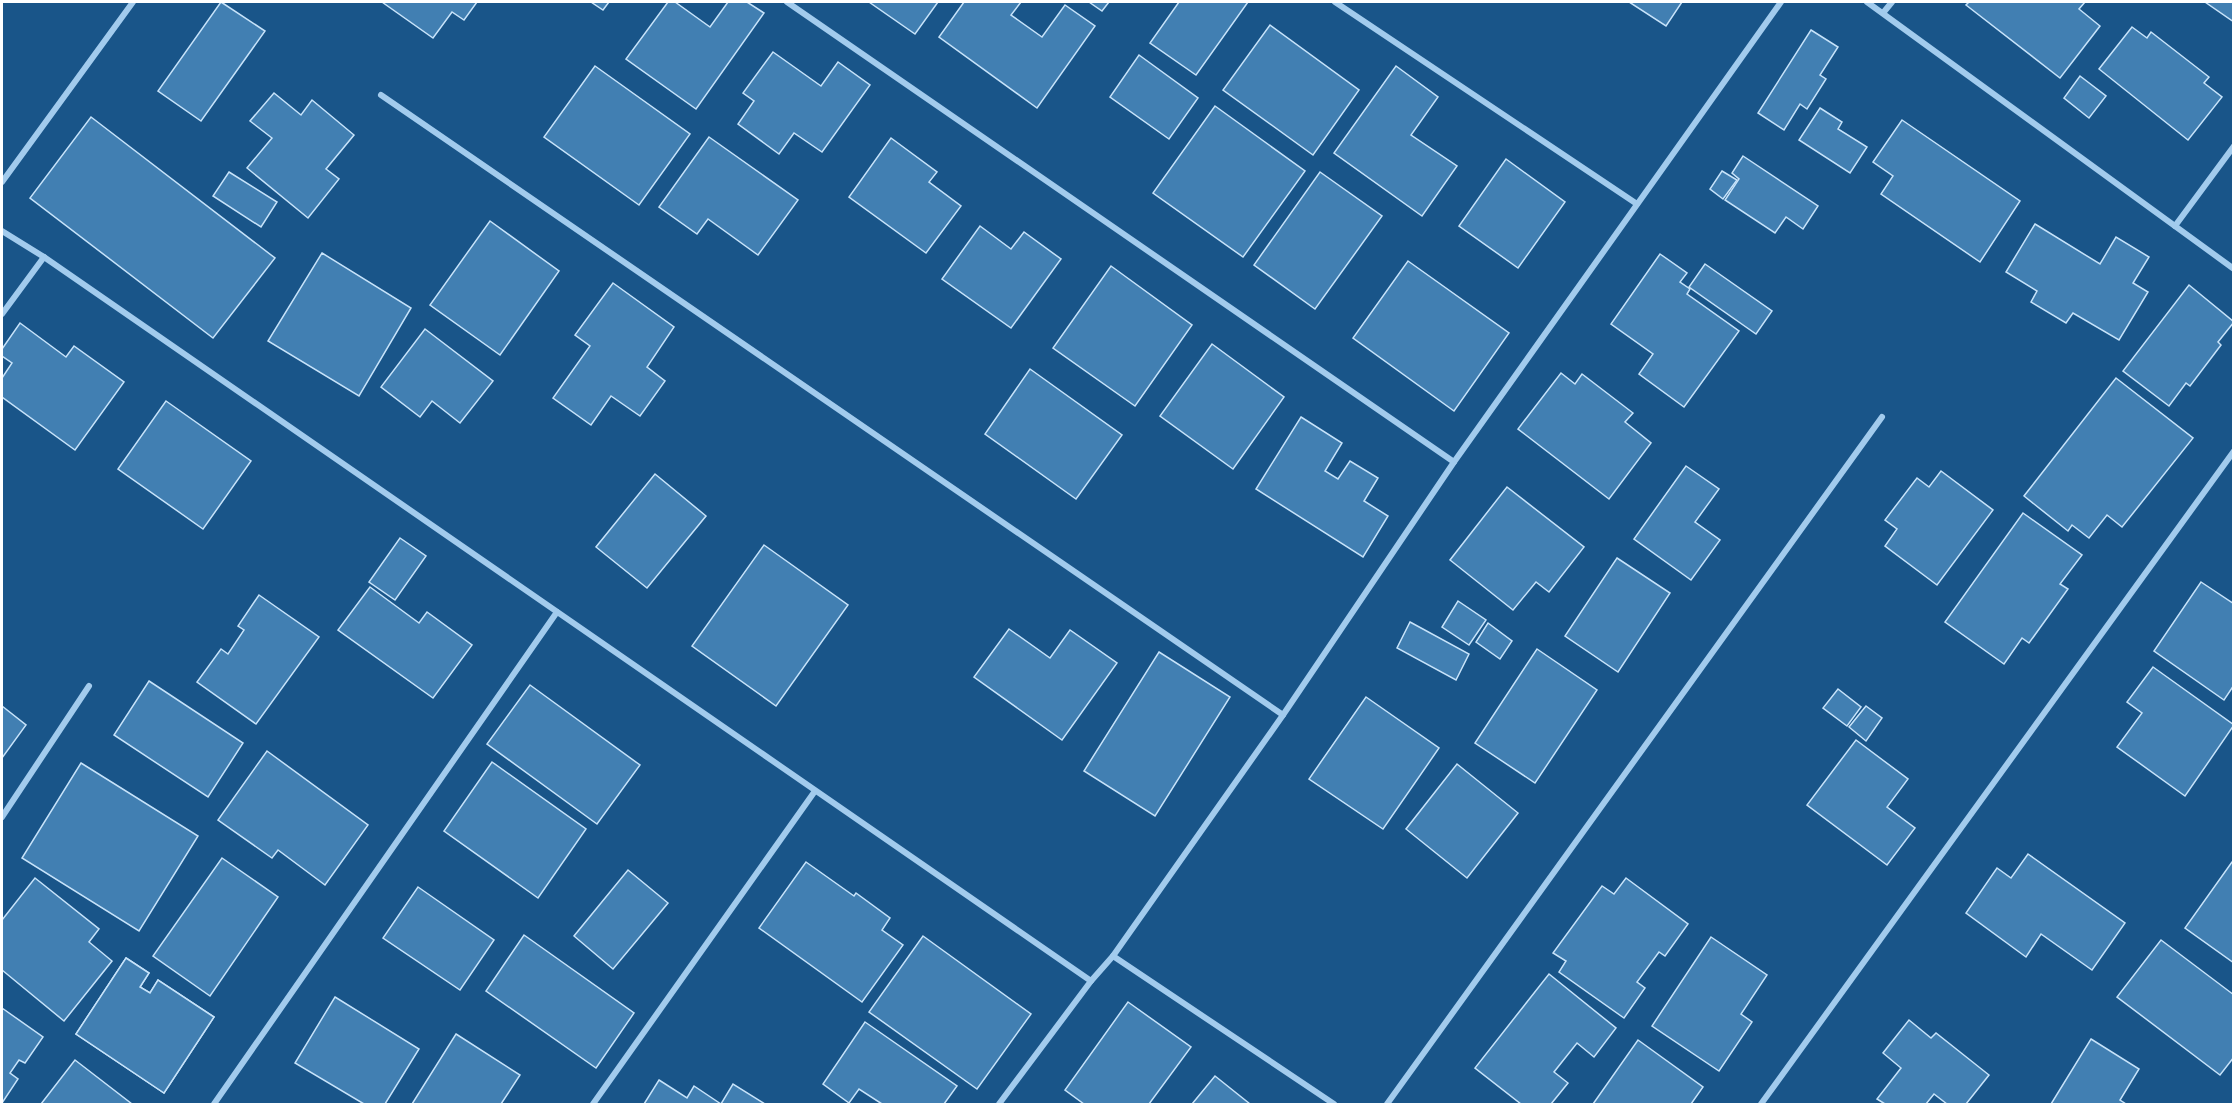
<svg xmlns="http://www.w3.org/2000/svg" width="2235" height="1106" font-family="Arial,sans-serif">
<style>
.building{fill:#417fb2;stroke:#c7e3fa;stroke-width:1.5}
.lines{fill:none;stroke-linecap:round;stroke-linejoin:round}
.minor{stroke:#a2cbed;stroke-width:6}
</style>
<rect width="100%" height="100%" fill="#195589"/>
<!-- building -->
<g class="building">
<polygon points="221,2 265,31 201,121 158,91"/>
<polygon points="382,2 477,2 464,20 452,12 433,38"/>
<polygon points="591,2 609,2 603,10"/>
<polygon points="668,2 675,2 710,27 728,2 747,2 764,13 696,109 626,59"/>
<polygon points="869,2 938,2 915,34"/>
<polygon points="964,2 1021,2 1011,15 1042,37 1065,5 1095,26 1037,108 939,37"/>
<polygon points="1089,2 1109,2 1102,11"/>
<polygon points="1179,2 1248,2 1196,75 1150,43"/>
<polygon points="1629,2 1682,2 1666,26"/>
<polygon points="1969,2 2085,2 2079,9 2100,26 2060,78 1966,5"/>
<polygon points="2205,2 2234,2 2234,22"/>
<polygon points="1270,25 1359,90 1313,155 1223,90"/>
<polygon points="2132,27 2147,38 2151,32 2209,77 2204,83 2222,97 2188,140 2099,69"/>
<polygon points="1811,30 1838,47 1820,75 1826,79 1807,109 1800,104 1784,130 1758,113"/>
<polygon points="773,52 821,86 838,62 870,85 822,152 794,133 779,154 738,124 754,101 743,93"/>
<polygon points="1139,55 1198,98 1169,139 1110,97"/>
<polygon points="595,66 690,134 639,205 544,137"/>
<polygon points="1396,66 1438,97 1411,135 1457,166 1422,216 1334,153"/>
<polygon points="2080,76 2106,96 2089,118 2064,98"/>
<polygon points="274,93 301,115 312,100 354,135 326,169 339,179 308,218 247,168 272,138 250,121"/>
<polygon points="1215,106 1305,171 1243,257 1153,193"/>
<polygon points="1820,108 1842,122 1838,129 1867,147 1850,173 1799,140"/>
<polygon points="91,117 275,258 213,338 30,198"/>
<polygon points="1902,120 2020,201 1980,262 1881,194 1893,176 1873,162"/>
<polygon points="709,137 798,200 758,255 708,219 697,234 659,207"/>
<polygon points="891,138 937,172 929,182 961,206 926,253 849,197"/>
<polygon points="1743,156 1818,206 1803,229 1786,217 1775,233 1725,200 1739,179 1732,173"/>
<polygon points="1506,159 1565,202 1518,268 1459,226"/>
<polygon points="1722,171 1737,180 1723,199 1710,189"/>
<polygon points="229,172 277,202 261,227 213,196"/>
<polygon points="1320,172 1382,216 1315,309 1254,265"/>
<polygon points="490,221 559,271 500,355 430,305"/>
<polygon points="2035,224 2100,264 2116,237 2149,257 2133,283 2148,292 2119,340 2073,313 2066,323 2031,302 2037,291 2006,272"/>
<polygon points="980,226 1011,249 1024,232 1061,259 1011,328 942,279"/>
<polygon points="322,253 411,308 359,396 268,341"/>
<polygon points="1660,254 1687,273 1680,282 1690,289 1687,294 1739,331 1684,407 1639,374 1653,354 1611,324"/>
<polygon points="1408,261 1509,333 1454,411 1353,338"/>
<polygon points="1705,264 1772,311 1756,334 1689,287"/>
<polygon points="1111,266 1192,325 1135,406 1053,348"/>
<polygon points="613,283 674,327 647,367 665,381 640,416 611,396 591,425 553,398 590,346 575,335"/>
<polygon points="2189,285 2234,322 2218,342 2221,345 2190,386 2186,383 2169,406 2123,371"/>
<polygon points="20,323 66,357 74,346 124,382 75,450 2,397 2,378 12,363 2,356 2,349"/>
<polygon points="425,329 493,381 460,423 432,401 420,417 381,387"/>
<polygon points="1212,344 1284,397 1233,469 1160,416"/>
<polygon points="1030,369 1122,435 1076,499 985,434"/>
<polygon points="1561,373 1575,384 1582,374 1633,413 1625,422 1651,443 1609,499 1518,429"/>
<polygon points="2116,378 2193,438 2122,527 2107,515 2089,538 2072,525 2068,531 2024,496"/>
<polygon points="166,401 251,461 203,529 118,469"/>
<polygon points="1301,417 1342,443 1325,471 1338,479 1350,461 1378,478 1364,501 1388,516 1363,557 1256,489"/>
<polygon points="1686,466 1719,489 1695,522 1720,540 1691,580 1634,539"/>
<polygon points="1941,471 1993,510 1937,585 1885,546 1897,529 1885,520 1917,478 1929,487"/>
<polygon points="655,474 706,516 647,588 596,547"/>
<polygon points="1507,487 1584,547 1549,592 1536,582 1513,610 1450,560"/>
<polygon points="2023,513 2082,555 2060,584 2068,589 2029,643 2022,638 2004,664 1945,622"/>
<polygon points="400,538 426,556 395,600 369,582"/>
<polygon points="764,545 848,605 776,706 692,646"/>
<polygon points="1617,558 1670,593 1618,672 1565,636"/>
<polygon points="2201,582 2234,604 2234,685 2224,700 2154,651"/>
<polygon points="370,587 419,623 427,612 472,645 433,698 338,630"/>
<polygon points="259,595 319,637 256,724 197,682 221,649 228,654 244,630 238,626"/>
<polygon points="1458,601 1486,620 1469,645 1442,627"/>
<polygon points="1410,622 1469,654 1456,680 1397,648"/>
<polygon points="1488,623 1512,641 1500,659 1476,642"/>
<polygon points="1009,629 1050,658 1070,630 1117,663 1062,740 974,677"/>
<polygon points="1537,649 1597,690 1535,783 1475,743"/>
<polygon points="1159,652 1230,697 1155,816 1084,771"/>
<polygon points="2153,667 2234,725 2185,796 2117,747 2142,713 2127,702"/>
<polygon points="149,681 243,743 208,797 114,735"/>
<polygon points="530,685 640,765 597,824 487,744"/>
<polygon points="1838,689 1861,707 1847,726 1823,708"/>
<polygon points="1366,697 1439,748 1383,829 1309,779"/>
<polygon points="2,706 26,725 2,758"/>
<polygon points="1866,706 1882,718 1866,741 1849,727"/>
<polygon points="1856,740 1908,779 1887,807 1915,828 1887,865 1807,805"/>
<polygon points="267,751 368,825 325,885 278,850 272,858 218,820"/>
<polygon points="492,762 586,829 538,898 444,831"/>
<polygon points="81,763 198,836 139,931 22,858"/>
<polygon points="1457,764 1518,813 1467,878 1406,829"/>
<polygon points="2028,854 2125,923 2092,970 2041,934 2026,957 1966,913 1997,868 2011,878"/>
<polygon points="222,858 278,897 210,996 153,956"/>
<polygon points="806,862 854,896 856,893 890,918 882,930 903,945 862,1002 759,928"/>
<polygon points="2232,862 2234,862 2234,963 2185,928"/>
<polygon points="628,870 668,903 613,969 574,936"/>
<polygon points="35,878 99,929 89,942 112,961 64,1021 2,970 2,920"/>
<polygon points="1626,878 1688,924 1665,956 1659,952 1637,982 1645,988 1624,1018 1559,972 1566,961 1553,953 1602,886 1614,894"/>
<polygon points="418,887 494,940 460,990 383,938"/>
<polygon points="524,935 634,1013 596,1068 486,991"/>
<polygon points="923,936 1031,1014 977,1089 869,1012"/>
<polygon points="1711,937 1767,975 1741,1014 1752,1022 1719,1071 1652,1026"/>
<polygon points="2161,940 2234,995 2234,1057 2220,1075 2117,997"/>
<polygon points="126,958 149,973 140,987 150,993 158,980 214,1017 164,1093 76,1034"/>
<polygon points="126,958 149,973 140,987 150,993 158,980 214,1017 164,1093 76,1034"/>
<polygon points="1549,974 1616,1028 1594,1057 1577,1043 1554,1072 1568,1083 1551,1104 1521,1104 1475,1068"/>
<polygon points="335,997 419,1049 385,1104 364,1104 295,1063"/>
<polygon points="1128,1002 1191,1047 1149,1104 1084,1104 1065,1090"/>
<polygon points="2,1008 43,1037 25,1063 19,1060 10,1073 18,1079 2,1103"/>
<polygon points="1909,1020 1931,1038 1936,1033 1989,1075 1966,1104 1947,1104 1934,1094 1926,1104 1885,1104 1877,1099 1901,1068 1883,1053"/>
<polygon points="865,1022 957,1086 944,1104 882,1104 859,1089 849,1103 823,1084"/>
<polygon points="456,1034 520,1075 501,1104 412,1104"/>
<polygon points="2091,1039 2139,1069 2120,1100 2126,1104 2051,1104"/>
<polygon points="1638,1040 1703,1087 1691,1104 1593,1104"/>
<polygon points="75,1060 132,1104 41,1104"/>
<polygon points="1215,1076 1250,1104 1192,1104"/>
<polygon points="659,1080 687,1098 694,1086 721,1104 733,1084 765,1104 644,1104"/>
</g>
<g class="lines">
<!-- minor -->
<g class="minor">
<polyline points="787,2 1454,462"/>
<polyline points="1335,2 1637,204"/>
<polyline points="1867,2 2234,269"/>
<polyline points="1883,13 1892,2"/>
<polyline points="381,95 1283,715"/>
<polyline points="2,182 133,2"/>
<polyline points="2175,226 2234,146"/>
<polyline points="2,231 44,257 1091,981"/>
<polyline points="2,314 44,257"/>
<polyline points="2,817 89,686"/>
<polyline points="1113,956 1334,1104"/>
<polyline points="214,1104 557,612"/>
<polyline points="593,1104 815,791"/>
<polyline points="999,1104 1091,981 1113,956 1283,715 1454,462 1781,2"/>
<polyline points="1387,1104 1882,417"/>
<polyline points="1761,1104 2234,451"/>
</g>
</g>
<!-- border -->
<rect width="2235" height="1106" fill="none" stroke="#ffffff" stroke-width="6"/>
</svg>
